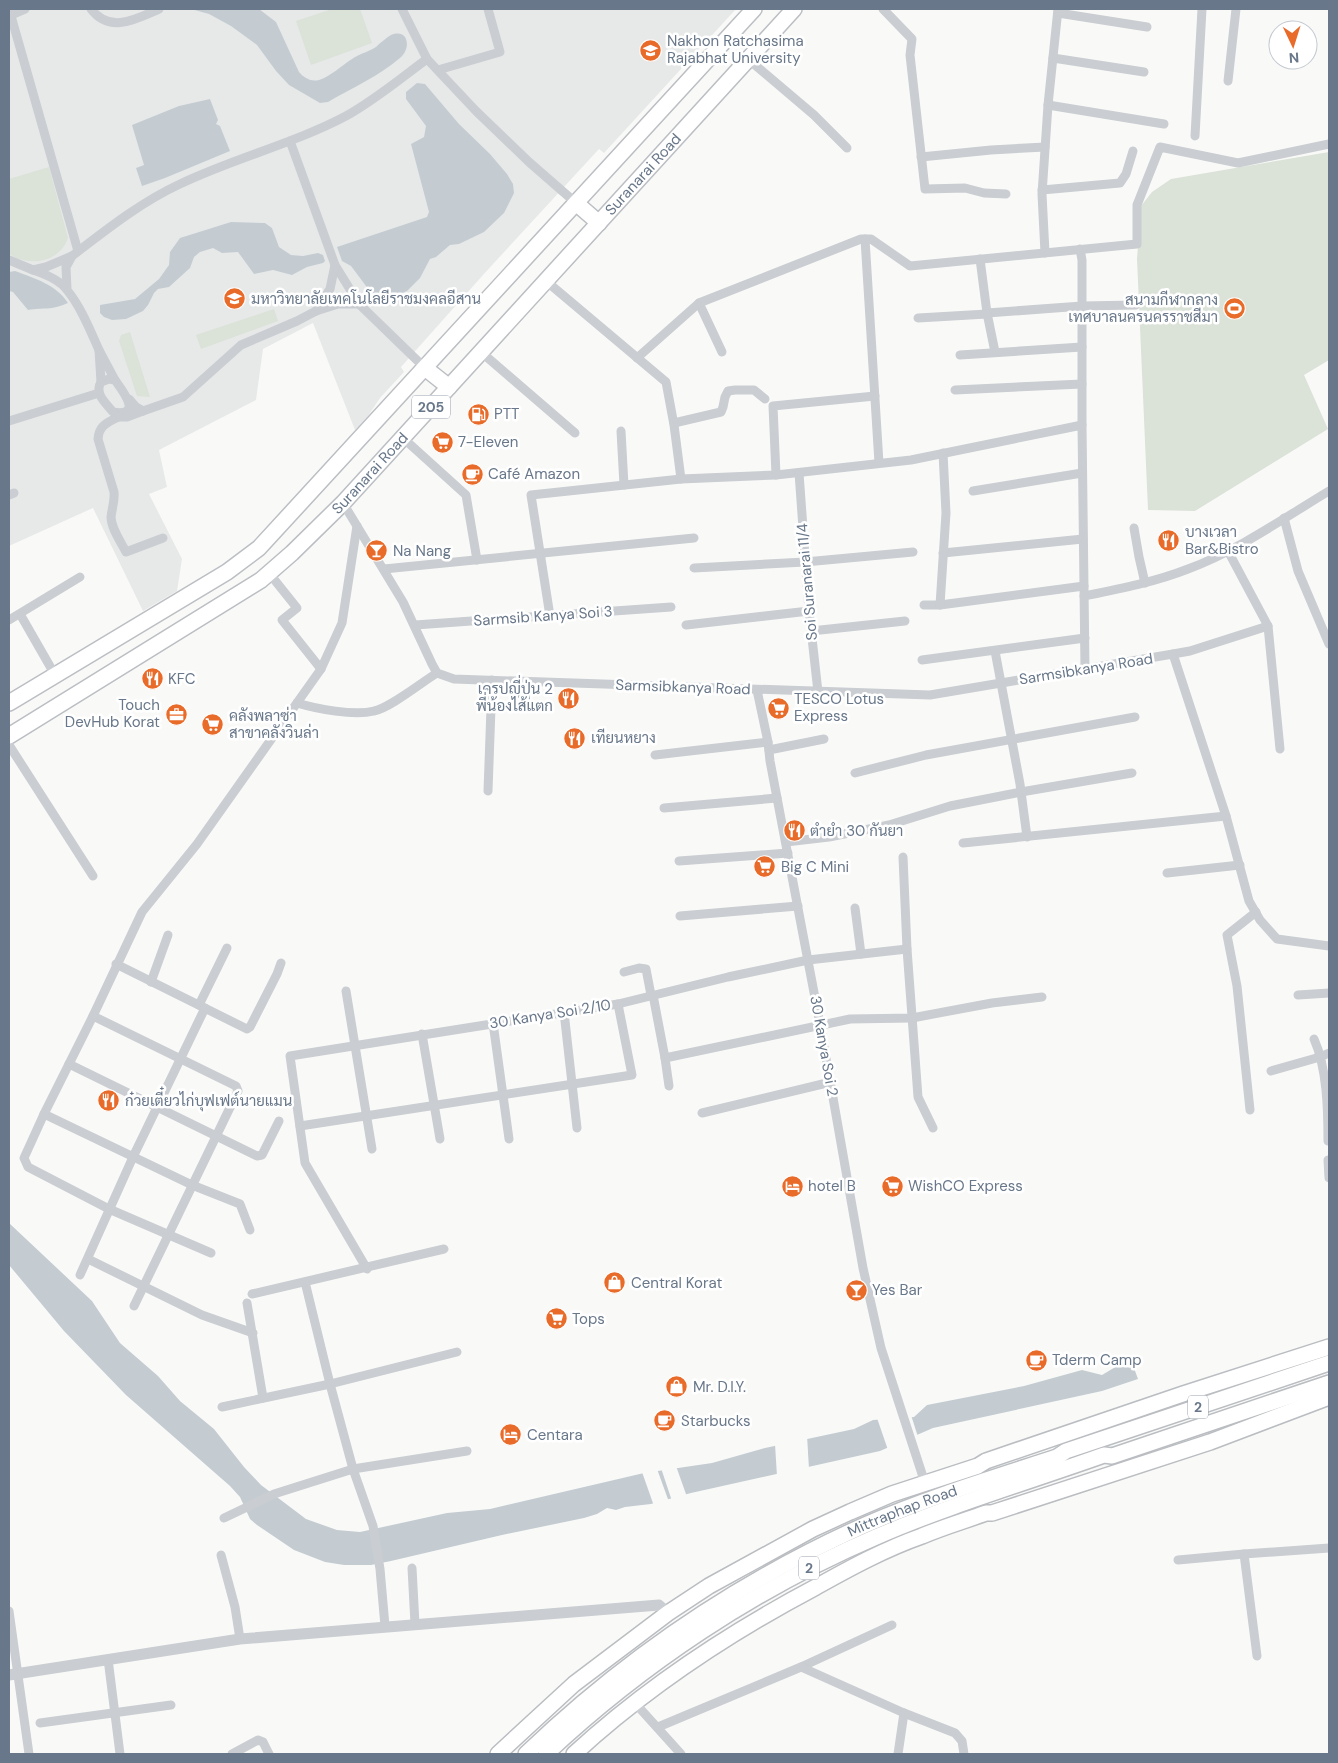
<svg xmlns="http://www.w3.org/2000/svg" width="1338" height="1763" font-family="'DM Sans',Sarabun,sans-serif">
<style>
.built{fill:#e7e9e9}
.green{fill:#dbe2d8}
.water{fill:#c4ccd2}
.pier{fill:#f9faf8}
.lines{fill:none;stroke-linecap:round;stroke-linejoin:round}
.primary-casing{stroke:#bbbec3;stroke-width:18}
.trunk-casing{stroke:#babdc1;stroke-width:18}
.minor{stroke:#cacdd1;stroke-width:9}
.tertiary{stroke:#cacdd1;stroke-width:11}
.primary{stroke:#fff;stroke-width:15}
.trunk{stroke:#fff;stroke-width:15}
.labels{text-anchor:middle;stroke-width:5;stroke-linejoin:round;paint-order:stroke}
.shield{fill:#fff;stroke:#95a0ac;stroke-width:1}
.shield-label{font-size:14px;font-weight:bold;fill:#687789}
.poi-label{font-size:15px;fill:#687789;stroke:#fff;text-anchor:start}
.street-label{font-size:15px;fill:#687789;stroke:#fff}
</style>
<rect width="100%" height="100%" fill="#f9faf8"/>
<!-- built -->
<polygon class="built" points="9,9 736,9 604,153 599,149 483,275 401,367 404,372 380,398 368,416 355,430 313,323 263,349 256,400 159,450 167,487 149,494 182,559 177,591 143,611 93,508 9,546"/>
<!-- green -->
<g class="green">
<polygon points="332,9 360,9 372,43 311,65 296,21"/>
<polygon points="1329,152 1329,360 1304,375 1328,429 1195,511 1148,510 1137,259 1141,206 1152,192 1171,179"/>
<path d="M49,167l19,71c-6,18 -26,27 -45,22 -5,-1 -10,-4 -14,-6v-75z"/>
<polygon points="274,309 278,321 201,349 196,335"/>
<polygon points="130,332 150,397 137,396 119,341 121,335"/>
</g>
<!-- water -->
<g class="water">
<path d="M191,9h68l17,13 23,50c5,6 12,10 20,8 11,-3 23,-15 33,-21 7,-5 16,-7 24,-12 4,-4 10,-9 15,-12 17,-7 21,13 9,23 -21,18 -48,30 -72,44l-8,1 -31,-18 -13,-14 -19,-26 -26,-19 -22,-12z"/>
<polygon points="417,83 425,84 459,124 490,154 507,174 513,184 514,193 504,213 484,232 459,244 450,245 436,257 430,259 420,278 407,291 387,299 378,297 369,290 351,266 342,261 337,247 427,217 429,212 411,144 424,137 426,126 406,99 406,92"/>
<polygon points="210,99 218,120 216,124 220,126 230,151 165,178 142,186 136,168 144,165 132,125 179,106"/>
<polygon points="231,222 265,223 272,228 279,247 291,255 303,256 318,253 323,255 325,261 323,263 307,267 292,275 273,270 254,274 238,252 222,253 213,248 200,252 194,257 190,268 169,287 158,289 154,293 148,305 143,311 126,319 112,320 104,317 100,313 100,305 135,299 159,279 169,265 170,252 180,238"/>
<path d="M15,271c19,7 42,14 53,32 -18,8 -23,4 -40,7l-15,-18 -4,-1v-19z"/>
<polygon points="9,1223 92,1301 120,1343 158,1376 180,1401 214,1429 244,1467 261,1485 306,1519 337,1530 360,1532 447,1513 490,1509 644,1473 712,1463 765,1448 854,1429 873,1420 914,1417 927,1405 1024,1386 1082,1370 1102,1375 1117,1366 1134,1368 1138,1379 1102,1391 933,1428 880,1451 691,1493 651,1504 625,1507 616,1510 607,1508 597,1514 584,1518 502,1535 391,1561 371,1565 344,1565 325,1562 294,1550 257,1525 250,1519 240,1497 230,1486 126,1395 64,1331 9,1265"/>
</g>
<!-- pier -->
<g class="pier">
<polygon points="911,1415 918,1437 888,1450 877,1418"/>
<polygon points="807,1436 809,1469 777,1476 775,1444"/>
<polygon points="676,1466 687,1497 672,1501 661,1468"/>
<polygon points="657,1469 669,1502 654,1506 642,1472"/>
</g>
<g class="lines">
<defs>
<g id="primary">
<polyline points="576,203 599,223"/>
<polyline points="425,368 449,387"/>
<polyline points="9,703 227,572 259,548 754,9"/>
<path id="s1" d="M9,736l252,-156 31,-27 51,-50 451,-494"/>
</g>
<g id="trunk">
<polyline points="498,1754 574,1684 668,1613 709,1586 813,1529 850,1512 892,1494 978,1466 986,1461 1183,1394 1329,1347"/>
<path id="s2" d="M526,1754c99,-95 214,-173 339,-229 62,-27 128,-47 192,-68l9,-6 263,-88"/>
<path d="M546,1754c96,-90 209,-165 330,-217 74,-32 152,-55 228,-82l8,1 217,-73"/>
<path d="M574,1754c73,-67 155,-121 242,-167 34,-19 69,-38 106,-51 21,-9 42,-15 64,-23h6l218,-71 119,-45"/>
</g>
</defs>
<!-- primary casing -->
<use href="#primary" class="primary-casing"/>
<!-- trunk casing -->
<use href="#trunk" class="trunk-casing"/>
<!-- minor -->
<g class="minor">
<polyline points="9,9 78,251"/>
<path d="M91,9c19,25 45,10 68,0"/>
<polyline points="402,9 427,59 476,111 529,162 576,203"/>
<polyline points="883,9 912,39 910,55 925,189 965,188 984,193 1006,194"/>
<polyline points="1058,13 1147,27"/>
<polyline points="11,15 25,9"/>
<polyline points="1053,58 1144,72"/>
<polyline points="748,59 814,115 847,148"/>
<polyline points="438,70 500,52 488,9"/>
<polyline points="1228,81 1236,9"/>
<polyline points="1048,105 1164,124"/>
<polyline points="1195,136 1202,9"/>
<polyline points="290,141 335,265 359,304 425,368"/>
<polyline points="921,157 991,150 1045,147"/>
<polyline points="1042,190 1120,183 1126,174 1133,151"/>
<polyline points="865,239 879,463"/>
<polyline points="1080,249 1082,260 1082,425"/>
<polyline points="1045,253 1042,194 1048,105 1058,9"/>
<path d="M72,256c34,-26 69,-54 108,-72 54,-26 113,-40 166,-68 29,-16 55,-38 81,-57"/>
<polyline points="980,259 987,313 995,352"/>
<polyline points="9,260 33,270"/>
<polyline points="546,281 666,382 674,425 681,479 776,475 911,460 1082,425 1085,669"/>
<path d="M67,289l-1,-22 6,-11 -26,11 -13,3c12,4 27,10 34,20 14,17 23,40 32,60"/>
<polyline points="699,303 722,352"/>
<polyline points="316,311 330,289 335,265"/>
<polyline points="987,313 1082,306 1136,305"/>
<polyline points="918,318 987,314"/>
<polyline points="481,352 575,433"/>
<polyline points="960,355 1082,347"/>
<polyline points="637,358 699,303 861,239 871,239 910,266 1137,244 1137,205 1160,147 1238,163 1329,144"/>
<path d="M109,379l6,1c7,10 29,37 -2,32 -7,-9 -19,-18 -12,-30z"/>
<polyline points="101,382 99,350 115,380"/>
<polyline points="955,390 1082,384"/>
<polyline points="143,411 183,397 241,345 297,321 316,311 338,304 359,304"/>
<polyline points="116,415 118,417 127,417 143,411 136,407 129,399"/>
<path d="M118,417c-11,6 -19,8 -20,22l16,53c1,9 -2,16 -3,25 0,11 10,25 15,35l37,-14"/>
<polyline points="9,421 99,393"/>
<polyline points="674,423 721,412 723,407 725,397 728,391 735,390 754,390 765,399"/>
<polyline points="621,431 624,485"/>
<polyline points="403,438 466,495 477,560"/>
<polyline points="799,473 809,611 818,692"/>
<polyline points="776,475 773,406 875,396"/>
<polyline points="973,491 1082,473"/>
<polyline points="9,495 14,493"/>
<polyline points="343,503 403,602 432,664 437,673 454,679 930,695 1173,654 1190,651 1268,626"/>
<polyline points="1284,518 1298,571 1329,644"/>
<polyline points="1134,528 1139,557 1145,583"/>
<polyline points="1228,551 1268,626 1280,749"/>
<polyline points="943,553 1083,539"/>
<polyline points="694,568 805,562 913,552"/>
<polyline points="384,569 694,538"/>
<polyline points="269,573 297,608 282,620 321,669"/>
<path d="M1084,596c35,-7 71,-14 104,-27 49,-18 96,-51 141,-78"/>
<polyline points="924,605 940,605 1084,586"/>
<polyline points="940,605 946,513 943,453"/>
<polyline points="20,614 55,675"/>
<polyline points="550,616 531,495 681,479"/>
<polyline points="9,620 80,577"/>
<polyline points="415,625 671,607"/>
<polyline points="686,625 809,611"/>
<polyline points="811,631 905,621"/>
<polyline points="995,651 1020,784 1027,837"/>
<polyline points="1173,654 1226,816 1249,901 1260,920 1277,939 1329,946"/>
<polyline points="922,660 1085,638"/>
<polyline points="757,690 768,742 770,761 820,1024 863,1268 881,1348 925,1483"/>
<path d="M297,703c20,6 57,13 77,8 16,-3 48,-29 63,-38"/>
<polyline points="9,745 93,876"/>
<polyline points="769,750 824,739"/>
<polyline points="655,755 768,742"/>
<polyline points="855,773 926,755 1135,717"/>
<polyline points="488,791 492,680"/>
<polyline points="664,808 777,798"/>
<polyline points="786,842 829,837 889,825 950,806 1021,792 1132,773"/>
<polyline points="963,843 1226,816"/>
<polyline points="903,857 907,949 918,1097 933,1128"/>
<polyline points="679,861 788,853"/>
<polyline points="1167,873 1240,865"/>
<polyline points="855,908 861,954"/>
<polyline points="680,916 798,906"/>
<polyline points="116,964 247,1029 250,1027 277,974 281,963"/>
<polyline points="624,972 639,968 646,969 651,995"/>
<polyline points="151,982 168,935"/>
<polyline points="346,991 372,1149"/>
<polyline points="653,995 665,1058 850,1019 912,1018 992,1003 1042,997"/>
<polyline points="1298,995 1329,993"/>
<polyline points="199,1005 227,948"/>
<polyline points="564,1012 577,1128"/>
<polyline points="93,1016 236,1086 238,1091 134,1306"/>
<polyline points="493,1023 509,1139"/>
<polyline points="422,1034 440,1139"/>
<path d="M1314,1039c13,29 14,70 14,102"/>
<polyline points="665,1058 669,1086"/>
<polyline points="69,1064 257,1156 262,1155 279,1121"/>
<polyline points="1271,1071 1320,1057 1329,1053"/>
<polyline points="1250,1110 1237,986 1227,935 1256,912"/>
<polyline points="702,1113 831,1082"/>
<polyline points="44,1114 192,1185 240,1204 250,1230"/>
<polyline points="300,1126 632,1075 618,1004"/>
<polyline points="1328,1160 1329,1178"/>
<polyline points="211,1253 109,1209 28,1167 24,1158 44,1114 93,1016 142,912 197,844 321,669 342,623 357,526"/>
<polyline points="88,1259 202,1315 253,1333"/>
<polyline points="367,1269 305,1163 290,1056 618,1004 728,977 808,960 907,949"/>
<polyline points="80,1275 133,1157 205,1008"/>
<polyline points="305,1282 330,1384 353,1469 373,1526 380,1569 385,1626"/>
<polyline points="252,1294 444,1249"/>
<polyline points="247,1303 263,1398"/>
<polyline points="222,1407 330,1384 457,1352"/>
<polyline points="224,1518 274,1494 353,1469 467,1451"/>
<polyline points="221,1555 235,1607 240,1639"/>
<polyline points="1178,1560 1244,1554"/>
<polyline points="412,1568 415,1624"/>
<polyline points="9,1611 29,1754"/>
<polyline points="1257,1656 1244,1554 1329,1548"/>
<polyline points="108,1659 120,1754"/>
<polyline points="801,1667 892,1625"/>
<polyline points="635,1703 681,1754"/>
<polyline points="40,1723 171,1705"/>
<polyline points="658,1727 801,1667 904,1713 955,1733 962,1741 964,1754"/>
<polyline points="232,1754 258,1740 263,1742 269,1754"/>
<polyline points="898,1754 904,1713"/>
</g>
<!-- tertiary -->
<polyline class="tertiary" points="9,1675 240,1639 659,1605 668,1613"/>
<!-- primary -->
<use href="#primary" class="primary"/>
<!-- trunk -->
<use href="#trunk" class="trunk"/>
</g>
<!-- icons -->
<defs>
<symbol id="university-disc" viewBox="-11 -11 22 22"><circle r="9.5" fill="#e96b29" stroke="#fff"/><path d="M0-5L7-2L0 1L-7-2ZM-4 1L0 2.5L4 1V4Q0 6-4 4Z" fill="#fff"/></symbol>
<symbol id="stadium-disc" viewBox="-11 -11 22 22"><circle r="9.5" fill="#e96b29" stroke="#fff"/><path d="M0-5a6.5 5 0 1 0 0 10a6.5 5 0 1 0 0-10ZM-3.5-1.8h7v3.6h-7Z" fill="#fff"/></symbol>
<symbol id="fuel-disc" viewBox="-11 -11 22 22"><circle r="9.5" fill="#e96b29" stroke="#fff"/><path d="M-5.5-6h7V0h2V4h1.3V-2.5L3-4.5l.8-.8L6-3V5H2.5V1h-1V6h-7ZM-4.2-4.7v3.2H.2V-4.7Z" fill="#fff"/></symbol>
<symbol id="supermarket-disc" viewBox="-11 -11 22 22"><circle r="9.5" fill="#e96b29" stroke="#fff"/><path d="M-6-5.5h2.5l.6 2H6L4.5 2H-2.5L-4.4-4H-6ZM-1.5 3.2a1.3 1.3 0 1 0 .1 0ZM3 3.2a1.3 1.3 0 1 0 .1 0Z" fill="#fff"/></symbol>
<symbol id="cafe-disc" viewBox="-11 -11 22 22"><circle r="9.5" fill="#e96b29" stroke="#fff"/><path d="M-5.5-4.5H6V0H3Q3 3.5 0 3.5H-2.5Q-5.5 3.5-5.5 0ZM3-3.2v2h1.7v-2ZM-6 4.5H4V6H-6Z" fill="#fff"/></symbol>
<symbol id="restaurant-disc" viewBox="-11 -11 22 22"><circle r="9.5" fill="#e96b29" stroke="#fff"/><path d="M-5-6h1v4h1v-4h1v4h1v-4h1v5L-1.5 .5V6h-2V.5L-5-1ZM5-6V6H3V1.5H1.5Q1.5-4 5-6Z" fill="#fff"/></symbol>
<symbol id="bar-disc" viewBox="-11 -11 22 22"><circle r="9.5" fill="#e96b29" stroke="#fff"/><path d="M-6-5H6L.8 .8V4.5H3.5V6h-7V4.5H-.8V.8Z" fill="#fff"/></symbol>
<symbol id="office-disc" viewBox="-11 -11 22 22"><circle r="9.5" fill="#e96b29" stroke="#fff"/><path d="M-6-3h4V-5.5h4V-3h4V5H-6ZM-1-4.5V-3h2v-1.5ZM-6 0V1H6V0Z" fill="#fff"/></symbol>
<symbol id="hotel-disc" viewBox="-11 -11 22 22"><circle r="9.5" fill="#e96b29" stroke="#fff"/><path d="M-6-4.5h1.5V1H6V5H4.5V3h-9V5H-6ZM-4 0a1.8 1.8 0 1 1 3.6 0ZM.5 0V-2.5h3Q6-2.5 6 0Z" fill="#fff"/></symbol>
<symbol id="shop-disc" viewBox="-11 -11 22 22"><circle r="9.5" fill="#e96b29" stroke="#fff"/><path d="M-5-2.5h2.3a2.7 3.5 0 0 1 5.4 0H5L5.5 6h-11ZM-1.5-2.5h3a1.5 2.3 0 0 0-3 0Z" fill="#fff"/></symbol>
</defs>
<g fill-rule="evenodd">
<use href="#university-disc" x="638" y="38" width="25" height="25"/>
<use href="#university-disc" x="222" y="286" width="25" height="25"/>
<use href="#stadium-disc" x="1222" y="296" width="25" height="25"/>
<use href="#fuel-disc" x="466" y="402" width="25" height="25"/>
<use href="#supermarket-disc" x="430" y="430" width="25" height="25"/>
<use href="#cafe-disc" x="460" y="462" width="25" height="25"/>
<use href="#restaurant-disc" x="1156" y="528" width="25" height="25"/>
<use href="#bar-disc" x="364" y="538" width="25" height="25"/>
<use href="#restaurant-disc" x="140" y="666" width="25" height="25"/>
<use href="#restaurant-disc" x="556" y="686" width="25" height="25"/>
<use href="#supermarket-disc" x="766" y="696" width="25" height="25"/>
<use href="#office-disc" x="164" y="702" width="25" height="25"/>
<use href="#supermarket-disc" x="200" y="712" width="25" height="25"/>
<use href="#restaurant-disc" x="562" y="726" width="25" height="25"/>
<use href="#restaurant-disc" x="782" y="818" width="25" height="25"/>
<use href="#supermarket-disc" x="752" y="854" width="25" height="25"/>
<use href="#restaurant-disc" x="96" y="1088" width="25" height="25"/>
<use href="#hotel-disc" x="780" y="1174" width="25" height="25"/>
<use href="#supermarket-disc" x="880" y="1174" width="25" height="25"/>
<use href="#shop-disc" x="602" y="1270" width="25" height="25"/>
<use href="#bar-disc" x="844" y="1278" width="25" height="25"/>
<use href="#supermarket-disc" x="544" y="1306" width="25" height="25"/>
<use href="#cafe-disc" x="1024" y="1348" width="25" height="25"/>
<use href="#shop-disc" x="664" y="1374" width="25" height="25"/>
<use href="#cafe-disc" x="652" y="1408" width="25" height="25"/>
<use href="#hotel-disc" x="498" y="1422" width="25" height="25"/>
</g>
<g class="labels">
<!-- shield labels -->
<g class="shield">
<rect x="412" y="395.5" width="38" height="23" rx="4"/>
<rect x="1188" y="1395.5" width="20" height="23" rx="4"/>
<rect x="799" y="1556.5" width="20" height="23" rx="4"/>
</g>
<g class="shield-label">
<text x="431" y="412">205</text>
<text x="1198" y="1412">2</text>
<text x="809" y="1573">2</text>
</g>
<!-- poi labels -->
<g class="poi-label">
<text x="667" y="46">Nakhon Ratchasima<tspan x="667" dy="17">Rajabhat University</tspan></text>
<text x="251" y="304">มหาวิทยาลัยเทคโนโลยีราชมงคลอีสาน</text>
<text x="1218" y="305" text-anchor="end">สนามกีฬากลาง<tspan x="1218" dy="17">เทศบาลนครนครราชสีมา</tspan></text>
<text x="494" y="419">PTT</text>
<text x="458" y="447">7-Eleven</text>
<text x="488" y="479">Café Amazon</text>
<text x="1185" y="537">บางเวลา<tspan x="1185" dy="17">Bar&amp;Bistro</tspan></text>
<text x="393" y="556">Na Nang</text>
<text x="168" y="684">KFC</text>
<text x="553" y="694" text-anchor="end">เครปญี่ปุ่น 2<tspan x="553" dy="17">พี่น้องไส้แตก</tspan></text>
<text x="794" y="704">TESCO Lotus<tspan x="794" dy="17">Express</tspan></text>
<text x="160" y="710" text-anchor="end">Touch<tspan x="160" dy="17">DevHub Korat</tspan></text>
<text x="229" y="721">คลังพลาซ่า<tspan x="229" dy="17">สาขาคลังวินล่า</tspan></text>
<text x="591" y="743">เทียนหยาง</text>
<text x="810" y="836">ตำยำ 30 กันยา</text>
<text x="781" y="872">Big C Mini</text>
<text x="125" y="1106">ก๋วยเตี๋ยวไก่บุฟเฟต์นายแมน</text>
<text x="808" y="1191">hotel B</text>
<text x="908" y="1191">WishCO Express</text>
<text x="631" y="1288">Central Korat</text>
<text x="872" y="1295">Yes Bar</text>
<text x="572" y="1324">Tops</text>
<text x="1052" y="1365">Tderm Camp</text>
<text x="693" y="1392">Mr. D.I.Y.</text>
<text x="681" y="1426">Starbucks</text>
<text x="527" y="1440">Centara</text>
</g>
<!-- street labels -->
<g class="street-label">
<text dy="5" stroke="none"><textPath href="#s1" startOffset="854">Suranarai Road</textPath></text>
<text dy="5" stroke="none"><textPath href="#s1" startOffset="449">Suranarai Road</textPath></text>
<text transform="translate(807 582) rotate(-95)" y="5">Soi Suranarai 11/4</text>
<text transform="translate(543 616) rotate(-4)" y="5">Sarmsib Kanya Soi 3</text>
<text transform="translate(1086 669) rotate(-9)" y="5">Sarmsibkanya Road</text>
<text transform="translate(683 687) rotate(2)" y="5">Sarmsibkanya Road</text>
<text transform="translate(550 1014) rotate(-9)" y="5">30 Kanya Soi 2/10</text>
<text transform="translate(824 1046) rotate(80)" y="5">30 Kanya Soi 2</text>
<text dy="5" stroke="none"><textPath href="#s2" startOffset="451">Mittraphap Road</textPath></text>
</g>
</g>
<!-- border -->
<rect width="1338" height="1763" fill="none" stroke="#687789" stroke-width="20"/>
<!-- north arrow -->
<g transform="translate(1293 45) rotate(176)"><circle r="24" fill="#ffffff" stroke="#c3c9d0"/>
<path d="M0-4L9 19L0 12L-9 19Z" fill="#e96b29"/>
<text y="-8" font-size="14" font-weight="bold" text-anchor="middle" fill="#687789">N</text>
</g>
</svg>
